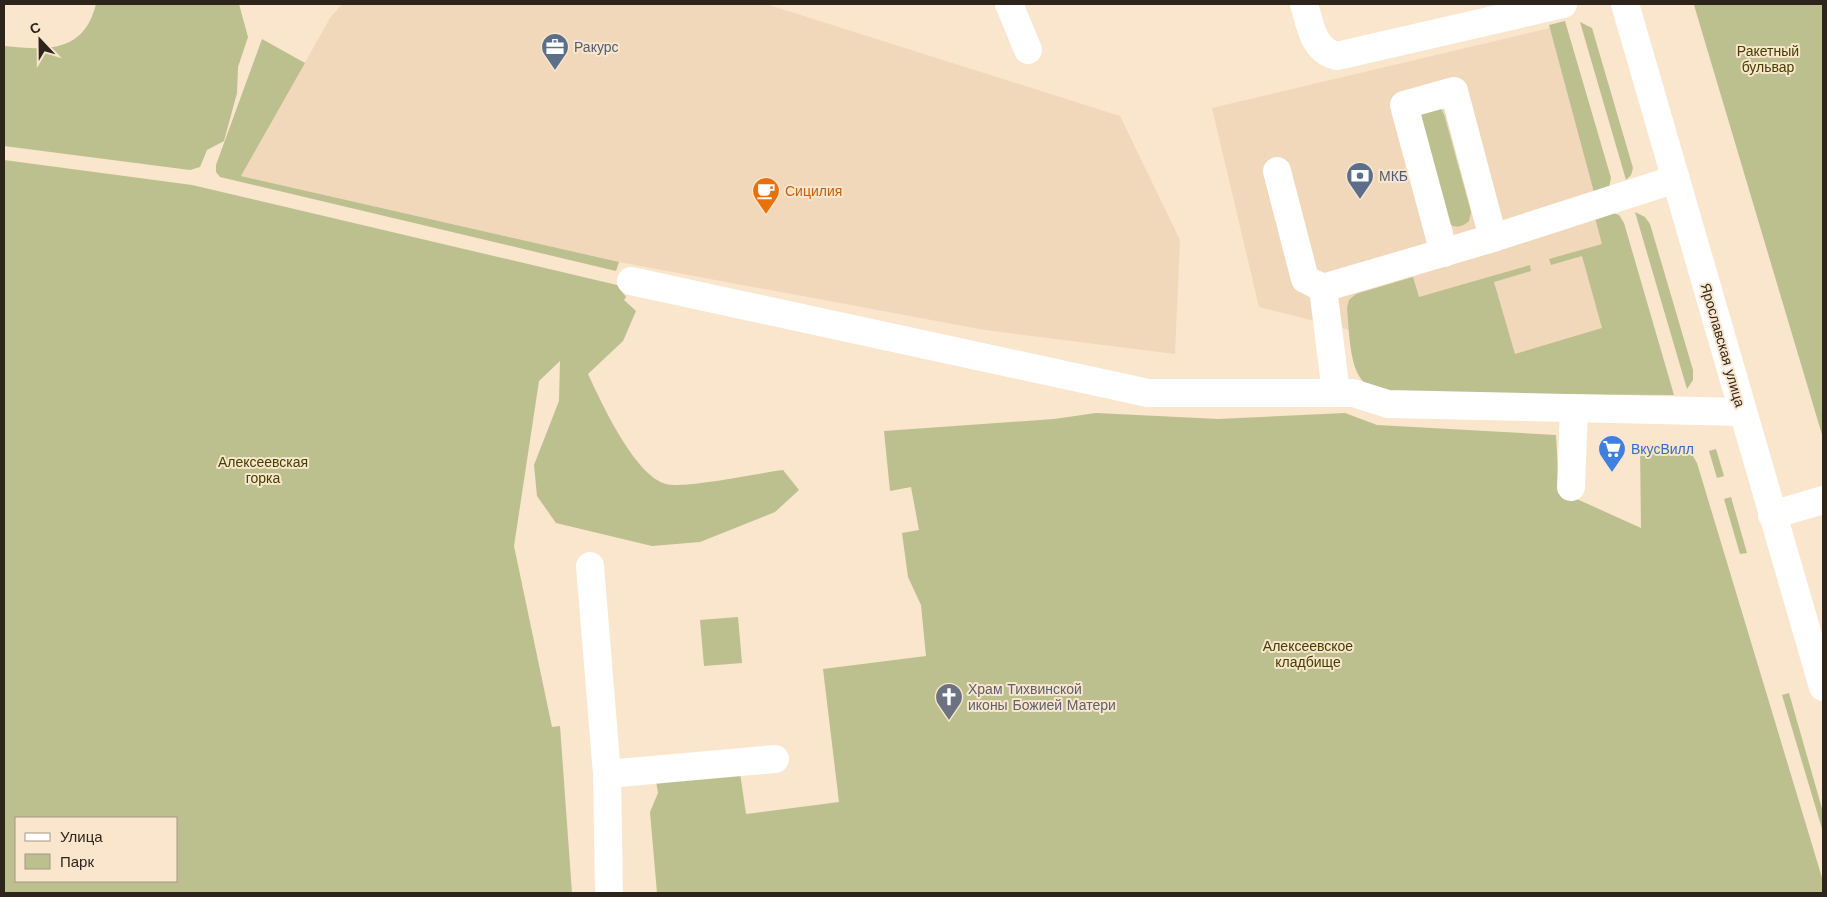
<svg xmlns="http://www.w3.org/2000/svg" width="1827" height="897" font-family="'Work Sans',sans-serif">
<style>
.built{fill:#f2d8ba}
.green{fill:#bcbf8e;fill-rule:evenodd}
.lines{fill:none;stroke-linecap:round;stroke-linejoin:round}
.minor{stroke:#fff;stroke-width:28}
.labels{text-anchor:middle;stroke-width:4;stroke-linejoin:round;paint-order:stroke}
.service-label{font-size:14px;fill:#4e5e75;stroke:#fae5cd;text-anchor:start}
.park-label{font-size:14px;fill:#404100;stroke:#fae5cd}
.food-label{font-size:14px;fill:#c56008;stroke:#fae5cd;text-anchor:start}
.street-label{font-size:14px;fill:#2d251c;stroke:#fae5cd}
.shop-label{font-size:14px;fill:#366cbe;stroke:#fae5cd;text-anchor:start}
.worship-label{font-size:14px;fill:#5b616d;stroke:#fae5cd;text-anchor:start}
</style>
<rect width="100%" height="100%" fill="#fae5cd"/>
<!-- built -->
<g class="built">
<polygon points="342,4 766,4 1120,116 1180,240 1175,354 985,330 619,262 241,176 330,18"/>
<polygon points="1550,28 1644,374 1436,352 1259,307 1212,108"/>
</g>
<!-- green -->
<g class="green">
<path d="M96,4h143l9,33 -10,30 -1,26 -13,48 -17,9 -7,17 -10,3 -186,-24v-100c41,4 80,8 92,-42z"/>
<polygon points="1697,4 1823,4 1823,438 1694,5"/>
<polygon points="1565,21 1611,178 1609,187 1595,196 1549,25"/>
<polygon points="1580,22 1592,28 1633,168 1631,175 1626,180"/>
<polygon points="262,39 305,63 241,176 619,262 616,271 220,177 216,172 216,165"/>
<path d="M1441,109l3,5 27,98 -2,9c-6,6 -14,8 -21,2l-28,-110z"/>
<path d="M4,160l188,25 425,100 9,12 -2,3 12,11 -13,30 -35,33c13,28 47,102 78,110 20,5 93,-11 117,-14l16,20 -24,22 -75,30 -48,4 -96,-23 -19,-27 -3,-31 25,-64 1,-40 -21,20 -25,165 38,181 8,-1 12,167h-568zM16,818h160v63h-160z"/>
<polygon points="1635,212 1645,217 1650,224 1693,370 1693,380 1687,389"/>
<path d="M1613,213l6,2 5,8 50,172 -289,-2c-6,-4 -15,-6 -21,-11 -15,-13 -15,-55 -17,-74l2,-8 7,-6 57,-17 6,20 111,-32 1,6 -37,11 21,72 87,-26 -20,-72 -31,9 -2,-6 53,-15 -8,-30z"/>
<polygon points="1096,413 1218,419 1345,413 1377,425 1556,435 1559,491 1641,528 1640,445 1676,446 1690,451 1697,463 1823,881 1823,893 657,893 650,812 658,793 656,781 740,773 746,814 839,802 823,669 926,656 921,605 908,577 902,533 919,530 911,487 890,491 884,431 1054,419"/>
<polygon points="1716,449 1724,476 1717,478 1709,451"/>
<polygon points="1731,497 1747,553 1740,554 1724,499"/>
<polygon points="738,617 742,663 704,666 700,620"/>
<polygon points="1789,693 1823,812 1823,832 1782,695"/>
</g>
<g class="lines">
<!-- minor -->
<g class="minor">
<polyline points="1009,4 1028,50"/>
<path d="M1304,4c6,20 9,47 33,52l226,-52"/>
<polyline points="1625,4 1823,687"/>
<polyline points="1277,171 1305,279 1323,288 1493,238"/>
<polyline points="1444,253 1404,105 1454,91 1493,238 1676,179"/>
<polyline points="631,281 1148,393 1353,393 1388,404 1743,412"/>
<polyline points="1323,288 1336,393"/>
<polyline points="1571,487 1574,409"/>
<polyline points="1772,515 1823,500"/>
<polyline points="590,566 607,774 609,893"/>
<polyline points="607,774 775,759"/>
</g>
</g>
<!-- icons -->
<defs>
<symbol id="office-pin" viewBox="-11 -11 22 30"><path d="M0 17L-7.5 6A9.5 9.5 0 1 1 7.5 6Z" fill="#5c6f8a" stroke="#fae5cd"/><path d="M-6-3h4V-5.5h4V-3h4V5H-6ZM-1-4.5V-3h2v-1.5ZM-6 0V1H6V0Z" fill="#fff"/></symbol>
<symbol id="bank-pin" viewBox="-11 -11 22 30"><path d="M0 17L-7.5 6A9.5 9.5 0 1 1 7.5 6Z" fill="#5c6f8a" stroke="#fae5cd"/><path d="M-6-4H6V4H-6ZM0-2.3a2.3 2.3 0 1 0 0 4.6a2.3 2.3 0 1 0 0-4.6Z" fill="#fff"/></symbol>
<symbol id="cafe-pin" viewBox="-11 -11 22 30"><path d="M0 17L-7.5 6A9.5 9.5 0 1 1 7.5 6Z" fill="#e8710a" stroke="#fae5cd"/><path d="M-5.5-4.5H6V0H3Q3 3.5 0 3.5H-2.5Q-5.5 3.5-5.5 0ZM3-3.2v2h1.7v-2ZM-6 4.5H4V6H-6Z" fill="#fff"/></symbol>
<symbol id="supermarket-pin" viewBox="-11 -11 22 30"><path d="M0 17L-7.5 6A9.5 9.5 0 1 1 7.5 6Z" fill="#3f7fe0" stroke="#fae5cd"/><path d="M-6-5.5h2.5l.6 2H6L4.5 2H-2.5L-4.4-4H-6ZM-1.5 3.2a1.3 1.3 0 1 0 .1 0ZM3 3.2a1.3 1.3 0 1 0 .1 0Z" fill="#fff"/></symbol>
<symbol id="church-pin" viewBox="-11 -11 22 30"><path d="M0 17L-7.5 6A9.5 9.5 0 1 1 7.5 6Z" fill="#6b7280" stroke="#fae5cd"/><path d="M-1.2-6h2.4v3.5h3.3v2.4h-3.3V6h-2.4V-.1h-3.3v-2.4h3.3Z" fill="#fff"/></symbol>
</defs>
<g fill-rule="evenodd">
<use href="#office-pin" x="539" y="31" width="32" height="43"/>
<use href="#bank-pin" x="1344" y="160" width="32" height="43"/>
<use href="#cafe-pin" x="750" y="175" width="32" height="43"/>
<use href="#supermarket-pin" x="1596" y="433" width="32" height="43"/>
<use href="#church-pin" x="933" y="681" width="32" height="43"/>
</g>
<g class="labels">
<!-- service labels -->
<g class="service-label">
<text x="574" y="52">Ракурс</text>
<text x="1379" y="181">МКБ</text>
</g>
<!-- park labels -->
<g class="park-label">
<text x="1768" y="56">Ракетный<tspan x="1768" dy="16">бульвар</tspan></text>
<text x="263" y="467">Алексеевская<tspan x="263" dy="16">горка</tspan></text>
<text x="1308" y="651">Алексеевское<tspan x="1308" dy="16">кладбище</tspan></text>
</g>
<!-- food labels -->
<g class="food-label">
<text x="785" y="196">Сицилия</text>
</g>
<!-- street labels -->
<g class="street-label">
<text transform="translate(1723 345) rotate(74)" y="5">Ярославская улица</text>
</g>
<!-- shop labels -->
<g class="shop-label">
<text x="1631" y="454">ВкусВилл</text>
</g>
<!-- worship labels -->
<g class="worship-label">
<text x="968" y="694">Храм Тихвинской<tspan x="968" dy="16">иконы Божией Матери</tspan></text>
</g>
</g>
<!-- border -->
<rect width="1827" height="897" fill="none" stroke="#2d251c" stroke-width="10"/>
<!-- legend -->
<rect x="15" y="817" width="162" height="65" fill="#fae5cd" stroke="#a89886"/>
<rect x="25" y="833" width="25" height="8" fill="#ffffff" stroke="#a89886"/>
<text x="60" y="842" font-size="15" fill="#2d251c">Улица</text>
<rect x="25" y="854" width="25" height="15" fill="#bcbf8e" stroke="#a89886"/>
<text x="60" y="867" font-size="15" fill="#2d251c">Парк</text>
<!-- north arrow -->
<g transform="translate(40 40) rotate(338)" stroke="#fae5cd" stroke-width="4" paint-order="stroke">
<path d="M0-4L9 19L0 12L-9 19Z" fill="#2d251c"/>
<text y="-8" font-size="14" font-weight="bold" text-anchor="middle" fill="#2d251c">С</text>
</g>
</svg>
